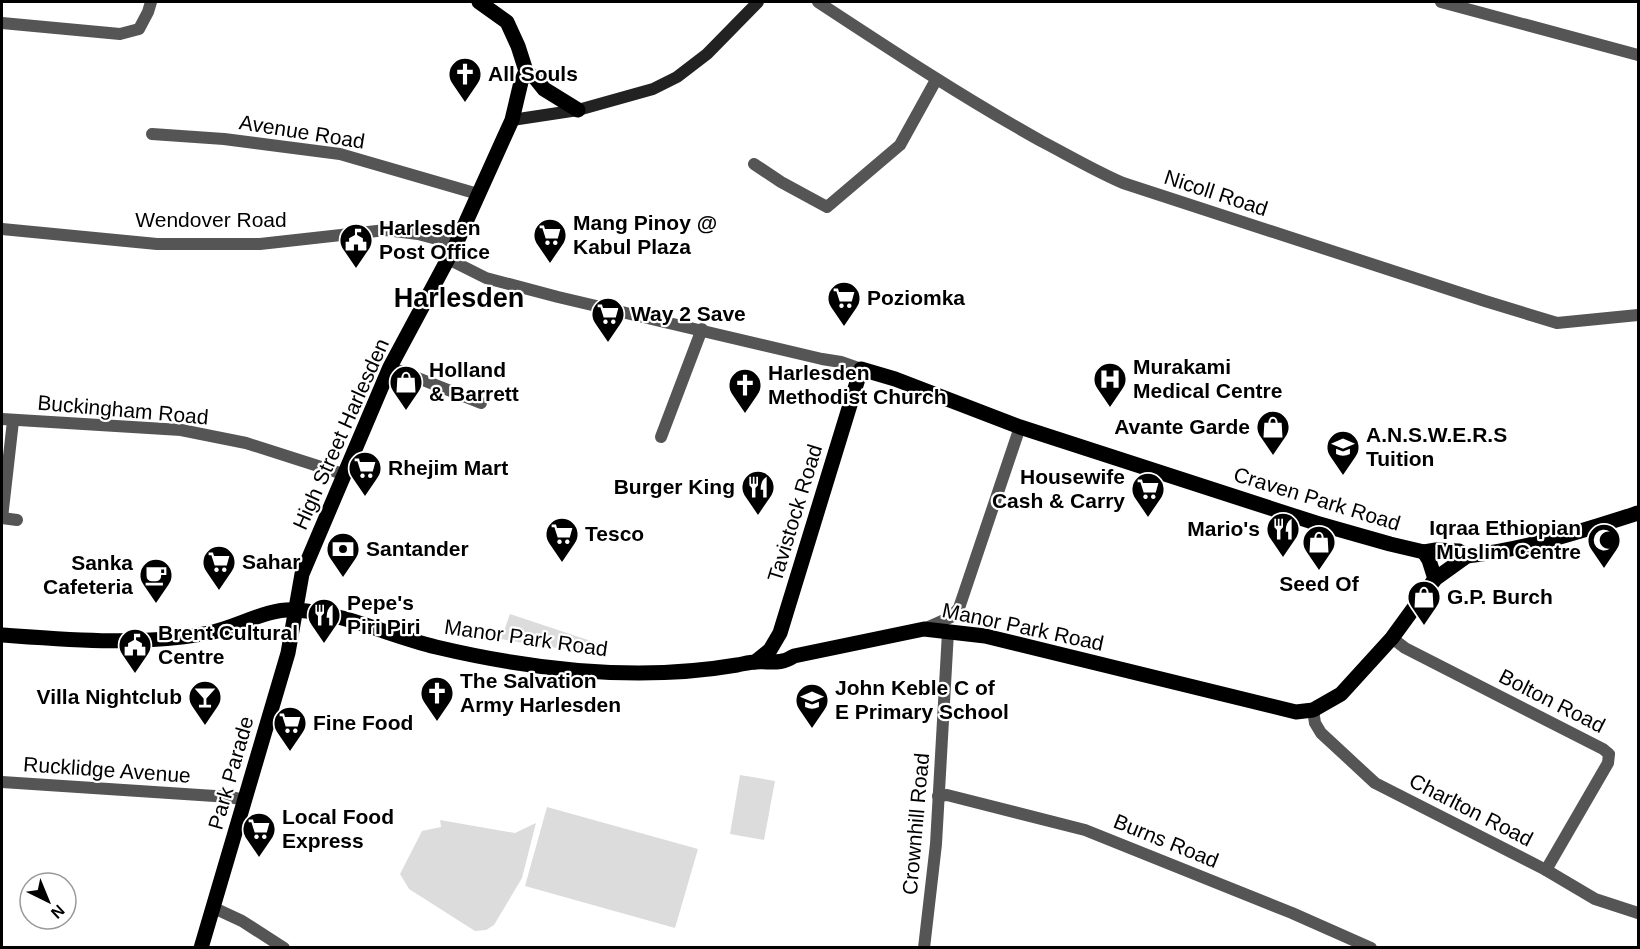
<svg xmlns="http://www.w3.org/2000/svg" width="1640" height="949" font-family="Helvetica,sans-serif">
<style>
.green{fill:#dcdcdc}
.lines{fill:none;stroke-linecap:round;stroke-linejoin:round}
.street{stroke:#555;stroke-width:12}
.secondary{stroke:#222;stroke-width:12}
.primary{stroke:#000;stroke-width:15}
.labels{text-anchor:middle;stroke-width:4.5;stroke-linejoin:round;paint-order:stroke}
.poi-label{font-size:21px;font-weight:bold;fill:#000;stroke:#fff;text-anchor:start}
.street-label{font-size:21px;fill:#000;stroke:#fff}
.district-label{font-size:27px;font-weight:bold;fill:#000;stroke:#fff}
</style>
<rect width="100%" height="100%" fill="#fff"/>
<!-- green -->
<g class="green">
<polygon points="510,614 600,644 598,652 538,646 501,639"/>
<polygon points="740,775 775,781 764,840 730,834"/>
<polygon points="547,807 698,849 675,928 525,886"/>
<polygon points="440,820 515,833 536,823 522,878 494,925 486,930 475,931 409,889 400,874 422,831 441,827"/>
</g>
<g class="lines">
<!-- street -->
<g class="street">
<path d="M818,2c73,48 146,96 223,139 27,14 54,30 82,42l362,118 72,22 81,-8"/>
<polyline points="1441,2 1638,55"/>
<polyline points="2,23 120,34 139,29 148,12 151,2"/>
<polyline points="152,134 224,139 340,154 478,194"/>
<polyline points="754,164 781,182 827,207 900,145 936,80"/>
<polyline points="2,229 157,244 260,244 386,230 418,234 456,244"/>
<polyline points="448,259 486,278 558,297 822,359 841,362 861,369"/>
<polyline points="390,367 481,403"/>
<polyline points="2,419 181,430 246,443 343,474"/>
<polyline points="661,437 702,329"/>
<polyline points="2,518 13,421"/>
<polyline points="2,518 17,520"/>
<polyline points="924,629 951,617 959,608 1020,427"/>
<polyline points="1392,638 1405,648 1603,749 1609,754 1608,763 1546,870"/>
<polyline points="1313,710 1315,723 1321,733 1375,783 1546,870 1595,899 1638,913"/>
<polyline points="2,782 230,797 245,800"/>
<polyline points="938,796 947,795 1085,830 1292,913 1371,948"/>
<polyline points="214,908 242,921 284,948"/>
<polyline points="924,948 936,844 948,632"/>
</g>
<!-- secondary -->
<polyline class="secondary" points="512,120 578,110 653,89 677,77 707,54 758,2"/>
<!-- primary -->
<g class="primary">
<polyline points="526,71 536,79 544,89 578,110"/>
<polyline points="1424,552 1429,560 1435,579"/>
<path d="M2,635c69,5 138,11 207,-2 30,-6 57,-25 87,-23 48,3 94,26 140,37 97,23 202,35 301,18 6,-1 13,-3 18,-3 16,-1 25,3 39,-6l130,-27 61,7 311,76 17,-2 28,-16 51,-56 43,-59 32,-23"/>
<path d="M755,662l15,-12 10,-17 81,-264 34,10 125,48 296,96 74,21 34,8 12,-2 23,1 8,5c60,-7 115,-25 171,-43"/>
<polyline points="201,948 288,653 302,574 390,367 456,244 502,142 512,120 521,82 526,71 518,46 507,22 479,2"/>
</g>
</g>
<!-- icons -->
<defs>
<symbol id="church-pin" viewBox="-11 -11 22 30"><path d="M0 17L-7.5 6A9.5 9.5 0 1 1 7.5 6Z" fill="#000" stroke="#fff"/><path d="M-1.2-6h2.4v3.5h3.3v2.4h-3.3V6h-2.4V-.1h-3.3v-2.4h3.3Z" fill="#fff"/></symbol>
<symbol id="supermarket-pin" viewBox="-11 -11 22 30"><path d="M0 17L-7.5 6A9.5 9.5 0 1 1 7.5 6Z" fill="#000" stroke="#fff"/><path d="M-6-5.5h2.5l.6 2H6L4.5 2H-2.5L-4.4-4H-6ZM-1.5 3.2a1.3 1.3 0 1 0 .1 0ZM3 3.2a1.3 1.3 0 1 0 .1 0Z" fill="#fff"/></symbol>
<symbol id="civic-pin" viewBox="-11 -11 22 30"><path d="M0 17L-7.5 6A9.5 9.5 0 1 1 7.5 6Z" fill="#000" stroke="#fff"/><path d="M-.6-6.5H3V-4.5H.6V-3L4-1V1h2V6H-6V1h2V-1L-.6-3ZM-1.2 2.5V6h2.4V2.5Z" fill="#fff"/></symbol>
<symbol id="hospital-pin" viewBox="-11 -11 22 30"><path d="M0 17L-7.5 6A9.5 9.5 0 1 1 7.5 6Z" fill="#000" stroke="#fff"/><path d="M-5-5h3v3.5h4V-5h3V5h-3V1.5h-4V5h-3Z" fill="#fff"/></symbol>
<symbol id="shop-pin" viewBox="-11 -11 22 30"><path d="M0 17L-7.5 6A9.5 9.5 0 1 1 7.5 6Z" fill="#000" stroke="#fff"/><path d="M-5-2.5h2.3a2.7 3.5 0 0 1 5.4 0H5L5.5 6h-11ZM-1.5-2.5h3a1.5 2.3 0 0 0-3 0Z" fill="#fff"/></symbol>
<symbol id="university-pin" viewBox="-11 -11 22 30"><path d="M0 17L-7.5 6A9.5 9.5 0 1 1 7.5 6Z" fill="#000" stroke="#fff"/><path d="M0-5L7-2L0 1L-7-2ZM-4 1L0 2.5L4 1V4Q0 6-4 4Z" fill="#fff"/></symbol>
<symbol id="restaurant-pin" viewBox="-11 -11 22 30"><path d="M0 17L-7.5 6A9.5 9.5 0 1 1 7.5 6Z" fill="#000" stroke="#fff"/><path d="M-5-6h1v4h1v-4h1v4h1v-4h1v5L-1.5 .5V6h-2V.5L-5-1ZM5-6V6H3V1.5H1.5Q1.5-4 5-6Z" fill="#fff"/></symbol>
<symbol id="mosque-pin" viewBox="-11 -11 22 30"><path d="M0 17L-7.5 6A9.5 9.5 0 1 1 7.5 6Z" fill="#000" stroke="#fff"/><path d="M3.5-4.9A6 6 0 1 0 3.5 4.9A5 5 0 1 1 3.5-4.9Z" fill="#fff"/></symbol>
<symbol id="bank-pin" viewBox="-11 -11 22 30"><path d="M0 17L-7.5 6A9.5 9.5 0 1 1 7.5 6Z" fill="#000" stroke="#fff"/><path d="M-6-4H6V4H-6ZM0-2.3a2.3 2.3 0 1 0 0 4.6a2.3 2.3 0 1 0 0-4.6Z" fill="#fff"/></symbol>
<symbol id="cafe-pin" viewBox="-11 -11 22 30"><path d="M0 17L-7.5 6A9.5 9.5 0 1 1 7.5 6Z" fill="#000" stroke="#fff"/><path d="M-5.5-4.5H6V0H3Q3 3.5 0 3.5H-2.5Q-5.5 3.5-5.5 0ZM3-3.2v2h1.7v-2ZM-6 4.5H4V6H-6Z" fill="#fff"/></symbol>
<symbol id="bar-pin" viewBox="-11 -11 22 30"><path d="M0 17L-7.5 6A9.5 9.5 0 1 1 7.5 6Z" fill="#000" stroke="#fff"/><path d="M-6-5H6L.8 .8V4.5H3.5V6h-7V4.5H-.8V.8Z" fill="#fff"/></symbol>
<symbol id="school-pin" viewBox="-11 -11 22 30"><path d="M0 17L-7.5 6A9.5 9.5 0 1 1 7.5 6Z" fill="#000" stroke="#fff"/><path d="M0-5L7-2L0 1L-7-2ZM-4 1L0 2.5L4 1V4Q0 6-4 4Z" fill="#fff"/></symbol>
</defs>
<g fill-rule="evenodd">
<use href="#church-pin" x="446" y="55" width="38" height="52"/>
<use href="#supermarket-pin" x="531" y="216" width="38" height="52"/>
<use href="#civic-pin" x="337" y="221" width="38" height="52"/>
<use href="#supermarket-pin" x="825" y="279" width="38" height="52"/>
<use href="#supermarket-pin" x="589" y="295" width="38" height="52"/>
<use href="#hospital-pin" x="1091" y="360" width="38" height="52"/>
<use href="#shop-pin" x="387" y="363" width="38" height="52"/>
<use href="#church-pin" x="726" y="366" width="38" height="52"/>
<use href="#shop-pin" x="1254" y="408" width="38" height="52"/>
<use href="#university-pin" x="1324" y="428" width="38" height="52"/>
<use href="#supermarket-pin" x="346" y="449" width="38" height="52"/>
<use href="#restaurant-pin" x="739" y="468" width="38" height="52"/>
<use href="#supermarket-pin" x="1129" y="470" width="38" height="52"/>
<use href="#restaurant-pin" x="1264" y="510" width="38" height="52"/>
<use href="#supermarket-pin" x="543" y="515" width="38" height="52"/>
<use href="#mosque-pin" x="1585" y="521" width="38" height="52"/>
<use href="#shop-pin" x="1300" y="523" width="38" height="52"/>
<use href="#bank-pin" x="324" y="530" width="38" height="52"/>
<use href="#supermarket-pin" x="200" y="543" width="38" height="52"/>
<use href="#cafe-pin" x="137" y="556" width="38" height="52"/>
<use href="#shop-pin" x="1405" y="578" width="38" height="52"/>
<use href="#restaurant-pin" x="305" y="596" width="38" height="52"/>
<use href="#civic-pin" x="116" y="626" width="38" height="52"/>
<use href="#church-pin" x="418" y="674" width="38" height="52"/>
<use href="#bar-pin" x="186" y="678" width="38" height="52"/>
<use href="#school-pin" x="793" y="681" width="38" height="52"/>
<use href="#supermarket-pin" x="271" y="704" width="38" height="52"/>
<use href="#supermarket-pin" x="240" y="810" width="38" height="52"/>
</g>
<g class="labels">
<!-- poi labels -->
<g class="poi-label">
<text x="488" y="81">All Souls</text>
<text x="573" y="230">Mang Pinoy @<tspan x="573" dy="24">Kabul Plaza</tspan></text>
<text x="379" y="235">Harlesden<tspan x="379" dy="24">Post Office</tspan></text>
<text x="867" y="305">Poziomka</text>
<text x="631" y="321">Way 2 Save</text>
<text x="1133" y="374">Murakami<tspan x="1133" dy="24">Medical Centre</tspan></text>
<text x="429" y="377">Holland<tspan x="429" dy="24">&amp; Barrett</tspan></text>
<text x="768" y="380">Harlesden<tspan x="768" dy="24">Methodist Church</tspan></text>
<text x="1250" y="434" text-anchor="end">Avante Garde</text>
<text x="1366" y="442">A.N.S.W.E.R.S<tspan x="1366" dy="24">Tuition</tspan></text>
<text x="388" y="475">Rhejim Mart</text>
<text x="1125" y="484" text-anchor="end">Housewife<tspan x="1125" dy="24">Cash &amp; Carry</tspan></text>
<text x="735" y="494" text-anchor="end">Burger King</text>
<text x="1581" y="535" text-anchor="end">Iqraa Ethiopian<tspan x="1581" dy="24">Muslim Centre</tspan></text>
<text x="1260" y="536" text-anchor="end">Mario's</text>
<text x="585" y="541">Tesco</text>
<text x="366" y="556">Santander</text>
<text x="242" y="569">Sahar</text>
<text x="133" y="570" text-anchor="end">Sanka<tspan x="133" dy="24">Cafeteria</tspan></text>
<text x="1319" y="591" text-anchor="middle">Seed Of</text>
<text x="1447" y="604">G.P. Burch</text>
<text x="347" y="610">Pepe's<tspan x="347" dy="24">Piri Piri</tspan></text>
<text x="158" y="640">Brent Cultural<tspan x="158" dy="24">Centre</tspan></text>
<text x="460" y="688">The Salvation<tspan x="460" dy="24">Army Harlesden</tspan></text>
<text x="835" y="695">John Keble C of<tspan x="835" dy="24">E Primary School</tspan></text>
<text x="182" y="704" text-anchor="end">Villa Nightclub</text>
<text x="313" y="730">Fine Food</text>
<text x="282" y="824">Local Food<tspan x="282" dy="24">Express</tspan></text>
</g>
<!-- street labels -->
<g class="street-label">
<text transform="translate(302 132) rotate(9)" y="7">Avenue Road</text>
<text transform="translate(1216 193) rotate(18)" y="7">Nicoll Road</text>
<text x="211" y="227">Wendover Road</text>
<text transform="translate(123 410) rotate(5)" y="7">Buckingham Road</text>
<text transform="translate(341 434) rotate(-66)" y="7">High Street Harlesden</text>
<text transform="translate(1317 499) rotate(17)" y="7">Craven Park Road</text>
<text transform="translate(795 513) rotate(-73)" y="7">Tavistock Road</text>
<text transform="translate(1023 627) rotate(12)" y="7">Manor Park Road</text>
<text transform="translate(526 638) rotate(8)" y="7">Manor Park Road</text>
<text transform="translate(1552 701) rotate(27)" y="7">Bolton Road</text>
<text transform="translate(107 770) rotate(4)" y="7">Rucklidge Avenue</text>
<text transform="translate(231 773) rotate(-74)" y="7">Park Parade</text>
<text transform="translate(1471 810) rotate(27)" y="7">Charlton Road</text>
<text transform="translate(916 824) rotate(-85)" y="7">Crownhill Road</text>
<text transform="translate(1166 841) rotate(22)" y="7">Burns Road</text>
</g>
<!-- district labels -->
<g class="district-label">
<text x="459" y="307">Harlesden</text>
</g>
</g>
<!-- border -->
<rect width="1640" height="949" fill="none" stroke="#000000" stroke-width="6"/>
<!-- north arrow -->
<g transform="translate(48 901) rotate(137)"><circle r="28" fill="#ffffff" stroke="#999999" stroke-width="1.5"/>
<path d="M0-4.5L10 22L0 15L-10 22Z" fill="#000000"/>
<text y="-9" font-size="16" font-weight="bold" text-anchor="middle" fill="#000000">N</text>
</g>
</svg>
